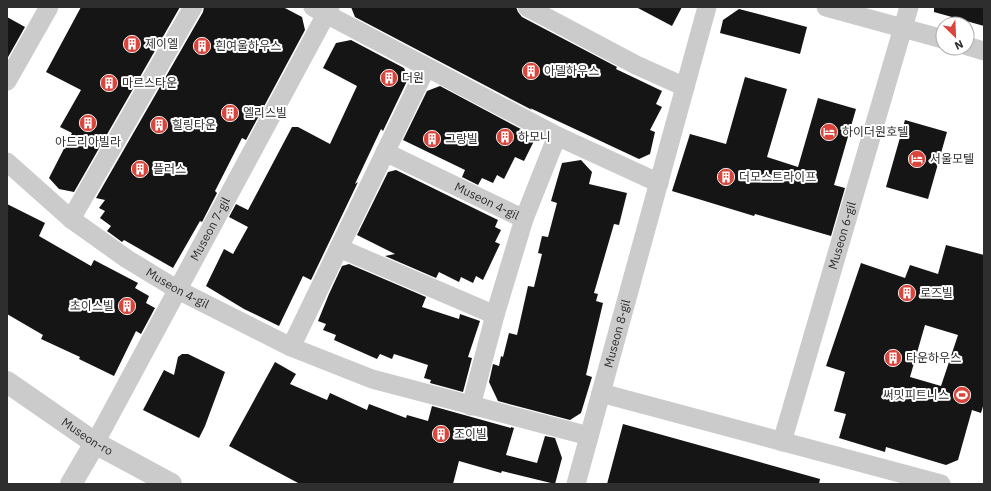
<svg xmlns="http://www.w3.org/2000/svg" width="991" height="491" font-family="'IBM Plex Sans','Noto Sans KR',sans-serif">
<style>
.building{fill:#151515;fill-rule:evenodd}
.lines{fill:none;stroke-linecap:round;stroke-linejoin:round}
.minor{stroke:#cbcbcb;stroke-width:19}
.tertiary{stroke:#cbcbcb;stroke-width:22}
.labels{text-anchor:middle;stroke-width:4;stroke-linejoin:round;paint-order:stroke}
.poi-label{font-size:12px;fill:#2e2e2e;stroke:#fff;text-anchor:start}
.street-label{font-size:12px;fill:#2e2e2e;stroke:#fff}
</style>
<rect width="100%" height="100%" fill="#fff"/>
<!-- building -->
<g class="building">
<polygon points="81,7 180,7 74,192 59,189 49,178 72,133 60,127 81,90 46,72"/>
<polygon points="204,7 283,7 302,17 305,30 246,140 242,138 215,191 217,193 202,222 200,221 173,268 124,240 122,242 107,231 111,226 100,218 105,211 99,208 105,200 96,198 203,12"/>
<polygon points="351,7 516,7 518,12 522,17 617,67 616,69 662,91 656,104 662,107 650,130 655,132 650,154 639,159 530,108 532,110 355,17"/>
<polygon points="636,7 682,7 672,26"/>
<polygon points="934,7 984,7 984,26 934,12"/>
<polygon points="739,9 807,27 800,54 720,33 723,20"/>
<polygon points="7,17 25,27 7,59"/>
<polygon points="351,40 404,68 408,79 383,131 381,129 355,184 358,182 311,280 303,276 279,326 244,309 206,286 224,249 233,254 248,227 229,217 236,204 248,210 292,127 298,127 330,144 357,86 323,68 336,43"/>
<polygon points="745,77 787,89 767,157 798,167 818,98 856,109 834,185 845,188 831,236 755,214 754,216 672,191 690,134 726,144"/>
<polygon points="440,86 536,137 524,161 515,157 504,179 497,175 493,183 482,178 478,185 462,177 465,170 403,140 427,91"/>
<polygon points="905,120 947,132 928,199 886,187"/>
<polygon points="581,160 592,172 589,184 627,193 619,225 614,224 594,293 598,294 596,301 603,303 586,375 592,377 581,413 570,420 498,401 489,382 493,364 499,366 501,356 503,357 509,333 517,335 528,286 534,287 542,254 538,253 542,236 548,237 557,203 551,201 562,163"/>
<polygon points="396,170 498,220 495,227 501,230 495,242 500,244 483,280 476,276 473,283 461,277 459,282 439,272 436,278 385,256 395,254 357,235 388,172"/>
<polygon points="7,204 45,223 39,236 91,266 94,260 138,283 135,288 149,296 146,303 155,308 141,334 136,331 114,376 79,359 80,357 41,339 43,335 7,314"/>
<path d="M946,245l38,10v148l-3,10 -9,-3 -14,50 -12,5 -60,-18 -1,5 -46,-14 7,-24 -12,-3 11,-39 -19,-6 35,-103 44,15 5,-13 28,9zM925,325l33,10 -17,51 -31,-9z"/>
<polygon points="349,264 426,297 422,307 459,319 460,314 480,321 468,357 472,358 463,392 430,383 431,380 424,378 428,365 394,354 392,359 380,354 377,359 334,340 336,335 323,330 326,324 318,321 329,294 342,266"/>
<polygon points="182,354 188,354 225,372 205,426 199,438 143,410 164,370 174,375 178,357"/>
<polygon points="275,362 296,374 290,384 327,400 330,393 367,410 369,404 406,418 407,415 428,421 432,406 511,428 511,427 514,428 506,455 537,463 545,436 555,438 562,458 555,484 502,471 501,473 459,461 453,484 300,484 229,446"/>
<polygon points="623,424 820,479 819,484 607,484"/>
</g>
<g class="lines">
<!-- minor -->
<g class="minor">
<polyline points="313,7 557,136 659,183"/>
<polyline points="527,7 636,65 685,87"/>
<polyline points="826,7 943,39"/>
<polyline points="967,46 984,51"/>
<polyline points="7,81 49,7"/>
<path id="s1" d="M385,152l139,67"/>
<path id="s2" d="M7,162l64,57 56,40 51,31 113,57 81,32 217,57"/>
<polyline points="71,219 193,7"/>
<polyline points="339,248 495,315"/>
<polyline points="291,347 426,68"/>
<polyline points="601,393 941,484"/>
<polyline points="471,406 495,315 524,219 557,136"/>
<path id="s3" d="M782,442l127,-435"/>
<path id="s4" d="M95,443l235,-436"/>
<path id="s5" d="M576,484l131,-477"/>
</g>
<!-- tertiary -->
<g class="tertiary">
<path id="s6" d="M7,382l88,61 76,41"/>
<polyline points="71,484 95,443"/>
</g>
</g>
<!-- icons -->
<defs>
<symbol id="building-disc" viewBox="-11 -11 22 22"><circle r="9.5" fill="#da443b" stroke="#fff"/><path d="M-4-6H4V6H1V3H-1V6H-4ZM-2.5-4.3h1.7v1.8h-1.7ZM.8-4.3h1.7v1.8H.8ZM-2.5-1h1.7V.8h-1.7ZM.8-1h1.7V.8H.8Z" fill="#fff"/></symbol>
<symbol id="hotel-disc" viewBox="-11 -11 22 22"><circle r="9.5" fill="#da443b" stroke="#fff"/><path d="M-6-4.5h1.5V1H6V5H4.5V3h-9V5H-6ZM-4 0a1.8 1.8 0 1 1 3.6 0ZM.5 0V-2.5h3Q6-2.5 6 0Z" fill="#fff"/></symbol>
<symbol id="stadium-disc" viewBox="-11 -11 22 22"><circle r="9.5" fill="#da443b" stroke="#fff"/><path d="M0-5a6.5 5 0 1 0 0 10a6.5 5 0 1 0 0-10ZM-3.5-1.8h7v3.6h-7Z" fill="#fff"/></symbol>
</defs>
<g fill-rule="evenodd">
<use href="#building-disc" x="122" y="34" width="20" height="20"/>
<use href="#building-disc" x="192" y="36" width="20" height="20"/>
<use href="#building-disc" x="521" y="61" width="20" height="20"/>
<use href="#building-disc" x="379" y="68" width="20" height="20"/>
<use href="#building-disc" x="99" y="73" width="20" height="20"/>
<use href="#building-disc" x="220" y="103" width="20" height="20"/>
<use href="#building-disc" x="78" y="113" width="20" height="20"/>
<use href="#building-disc" x="149" y="115" width="20" height="20"/>
<use href="#hotel-disc" x="819" y="122" width="20" height="20"/>
<use href="#building-disc" x="495" y="127" width="20" height="20"/>
<use href="#building-disc" x="422" y="129" width="20" height="20"/>
<use href="#hotel-disc" x="907" y="149" width="20" height="20"/>
<use href="#building-disc" x="130" y="159" width="20" height="20"/>
<use href="#building-disc" x="716" y="167" width="20" height="20"/>
<use href="#building-disc" x="897" y="283" width="20" height="20"/>
<use href="#building-disc" x="117" y="296" width="20" height="20"/>
<use href="#building-disc" x="883" y="348" width="20" height="20"/>
<use href="#stadium-disc" x="952" y="385" width="20" height="20"/>
<use href="#building-disc" x="431" y="424" width="20" height="20"/>
</g>
<g class="labels">
<!-- poi labels -->
<g class="poi-label">
<text x="145" y="48">제이엘</text>
<text x="215" y="50">흰여울하우스</text>
<text x="544" y="75">아델하우스</text>
<text x="402" y="82">더원</text>
<text x="122" y="87">마르스타운</text>
<text x="243" y="117">엘리스빌</text>
<text x="172" y="129">힐링타운</text>
<text x="842" y="136">하이더원호텔</text>
<text x="518" y="141">하모니</text>
<text x="445" y="143">그랑빌</text>
<text x="88" y="146" text-anchor="middle">아드리아빌라</text>
<text x="930" y="163">서울모텔</text>
<text x="153" y="173">플러스</text>
<text x="739" y="181">더모스트라이프</text>
<text x="920" y="297">로즈빌</text>
<text x="114" y="310" text-anchor="end">초이스빌</text>
<text x="906" y="362">타운하우스</text>
<text x="949" y="399" text-anchor="end">써밋피트니스</text>
<text x="454" y="438">조이빌</text>
</g>
<!-- street labels -->
<g class="street-label">
<text dy="4" stroke="none"><textPath href="#s1" startOffset="113">Museon 4-gil</textPath></text>
<text dy="4" stroke="none"><textPath href="#s4" startOffset="243">Museon 7-gil</textPath></text>
<text dy="4" stroke="none"><textPath href="#s3" startOffset="215">Museon 6-gil</textPath></text>
<text dy="4" stroke="none"><textPath href="#s2" startOffset="213">Museon 4-gil</textPath></text>
<text dy="4" stroke="none"><textPath href="#s5" startOffset="156">Museon 8-gil</textPath></text>
<text dy="4" stroke="none"><textPath href="#s6" startOffset="97">Museon-ro</textPath></text>
</g>
</g>
<!-- border -->
<rect width="991" height="491" fill="none" stroke="#2e2e2e" stroke-width="16"/>
<!-- north arrow -->
<g transform="translate(955 36) rotate(156)"><circle r="19" fill="#ffffff" stroke="#ababab"/>
<path d="M0-3L7 15L0 10L-7 15Z" fill="#da443b"/>
<text y="-6" font-size="11" font-weight="bold" text-anchor="middle" fill="#2e2e2e">N</text>
</g>
</svg>
